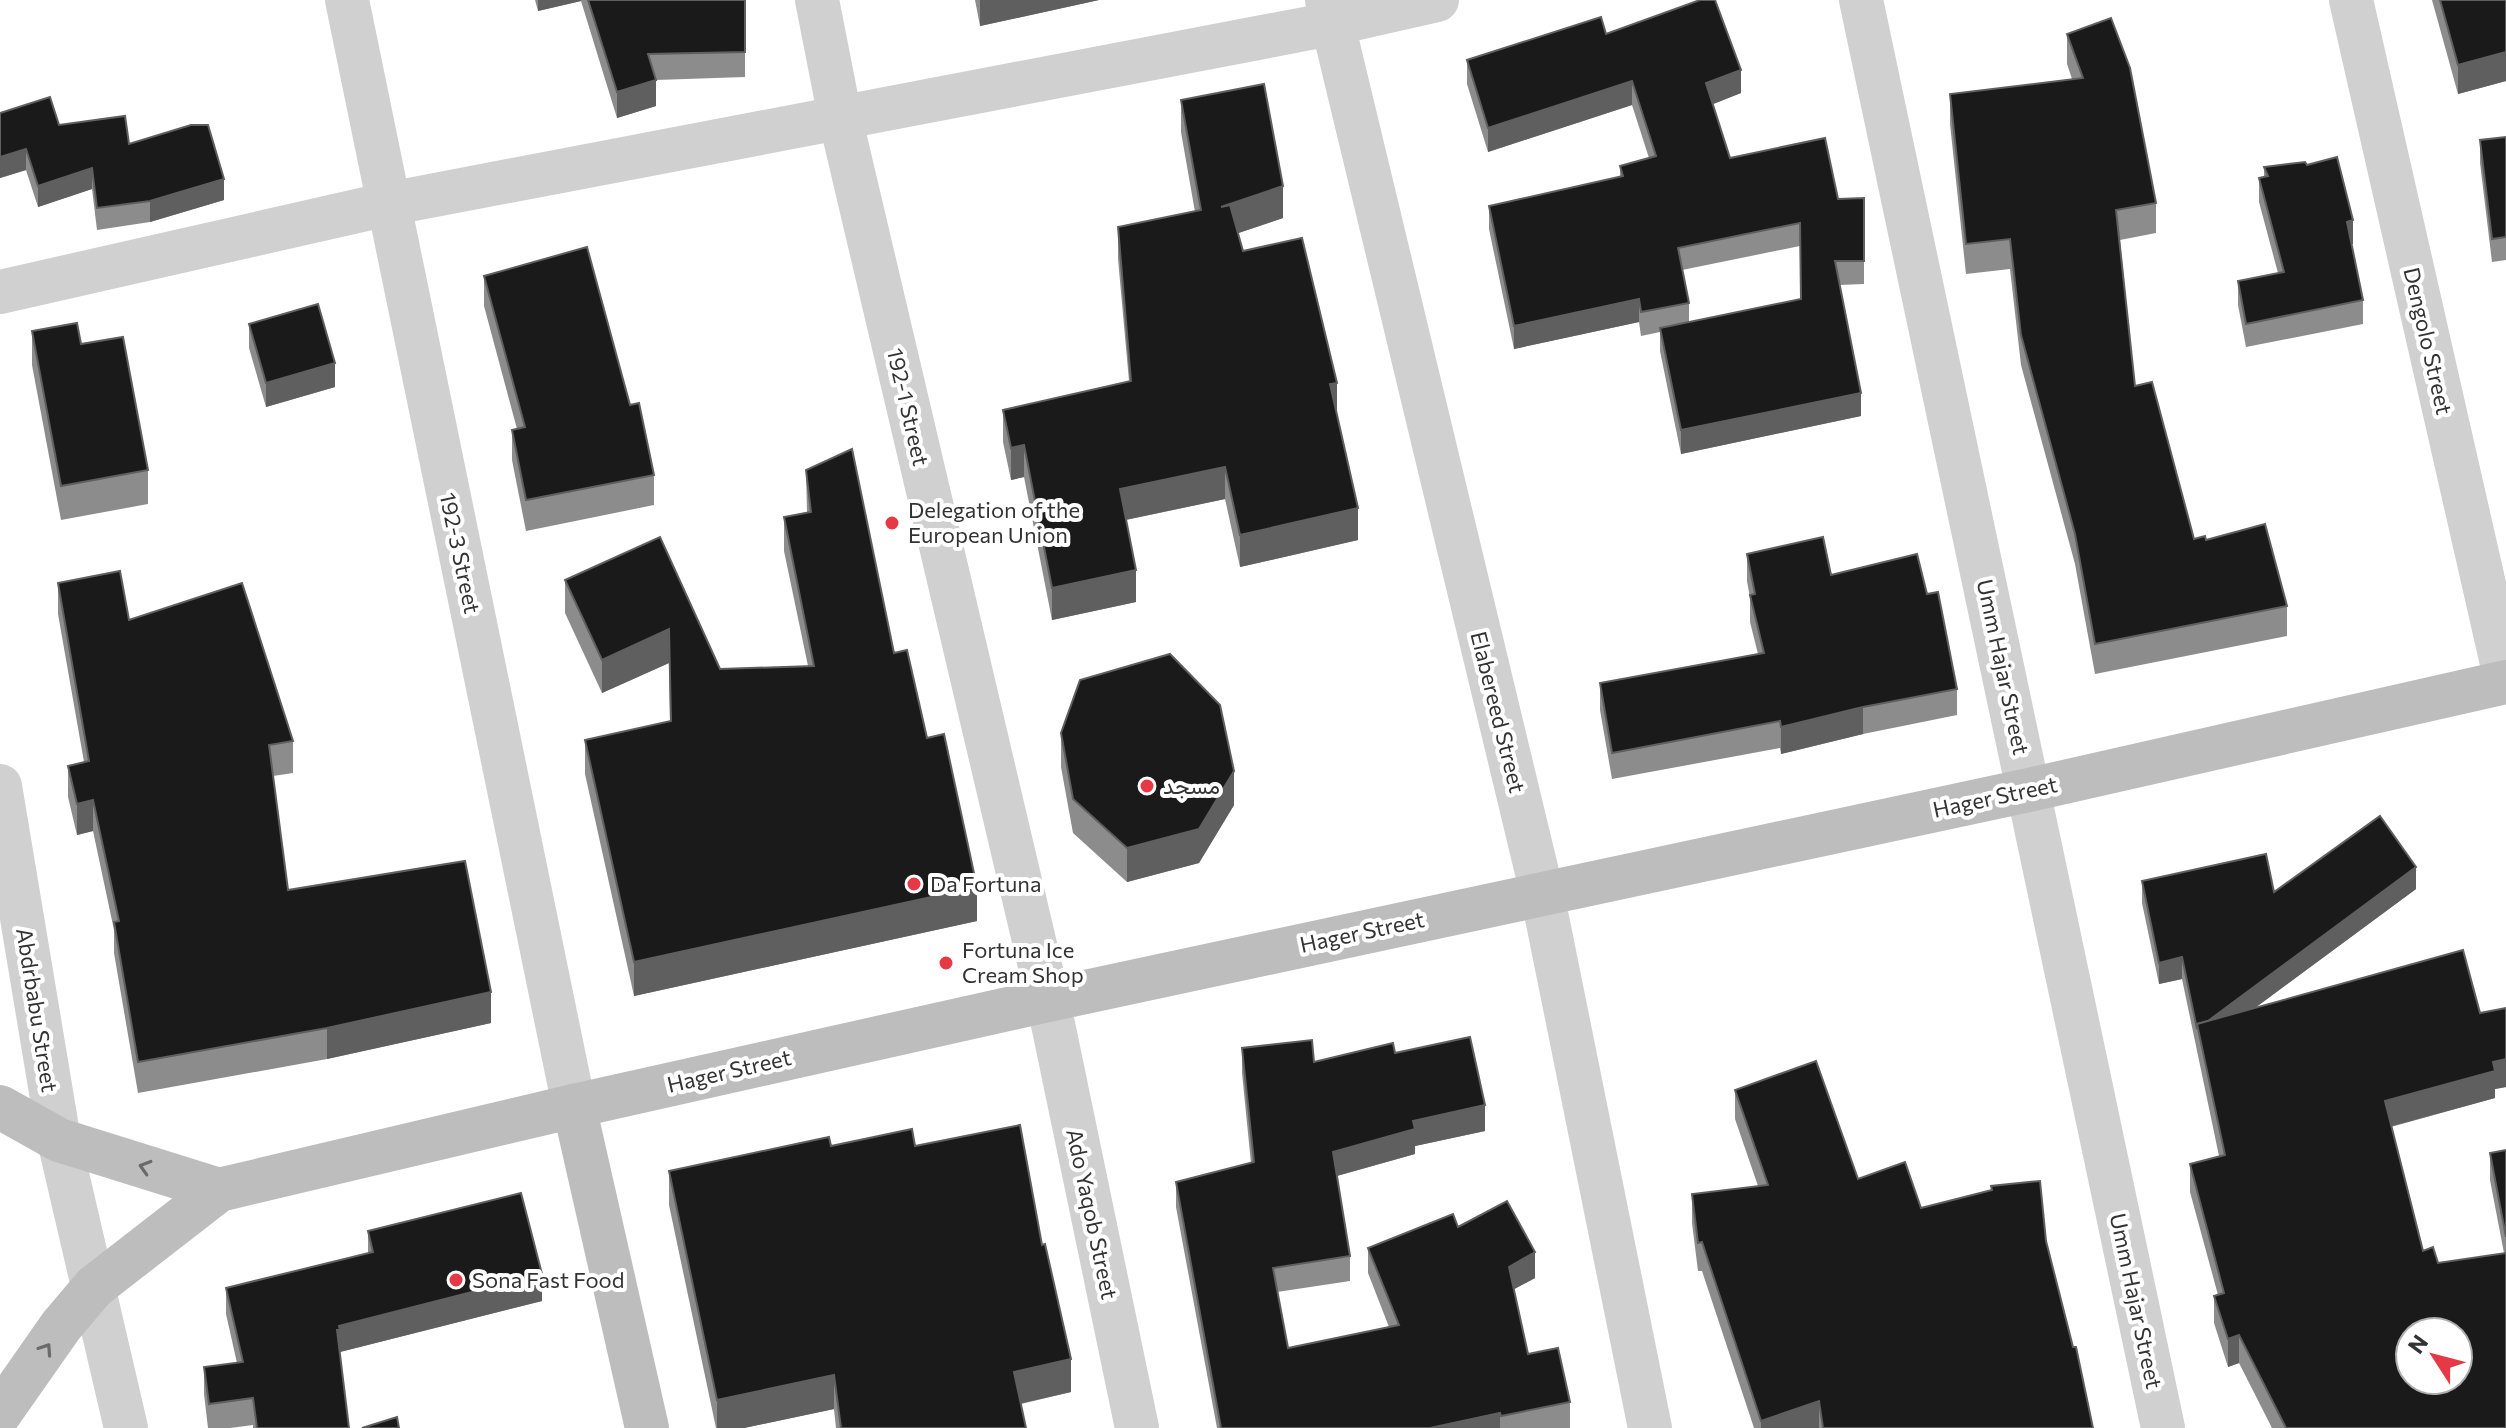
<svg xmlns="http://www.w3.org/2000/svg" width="2506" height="1428" font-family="Commissioner,Vazirmatn,sans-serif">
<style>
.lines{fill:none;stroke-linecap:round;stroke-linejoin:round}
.street{stroke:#d0d0d0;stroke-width:44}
.secondary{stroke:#bdbdbd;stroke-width:44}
.wall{fill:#8c8c8c;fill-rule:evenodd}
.shaded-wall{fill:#5f5f5f}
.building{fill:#1a1a1a;stroke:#5f5f5f;stroke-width:2;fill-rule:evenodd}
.oneway{stroke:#6a6a6a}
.poi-dot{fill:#e63946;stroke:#fff;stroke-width:3}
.labels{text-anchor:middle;stroke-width:8;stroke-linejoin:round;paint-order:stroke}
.street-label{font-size:22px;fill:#333;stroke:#fff}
.poi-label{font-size:22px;fill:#333;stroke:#fff;text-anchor:start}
</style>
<rect width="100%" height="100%" fill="#fff"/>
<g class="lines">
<!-- street -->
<g class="street">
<polyline points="347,0 574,1106"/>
<polyline points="817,0 840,117 1048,1000 1137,1428"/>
<polyline points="1327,0 1542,893 1650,1428"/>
<polyline points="1861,0 2163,1428"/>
<polyline points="2351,0 2506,681"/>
<polyline points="0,292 388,204 1331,24 1437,0"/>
<polyline points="0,786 59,1140 126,1428"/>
</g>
<!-- secondary -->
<g class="secondary">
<polyline points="574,1106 647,1428"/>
<polyline points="0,1107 59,1140 219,1190"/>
<polyline points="0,1413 61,1326 94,1287 219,1190 574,1106 1048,1000 2029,790 2506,682"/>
</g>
</g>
<!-- wall -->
<g class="wall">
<polygon points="535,0 745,0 745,77 656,80 656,106 617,118 581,1 538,11"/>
<polygon points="975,0 1099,0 980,26"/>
<polygon points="2432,0 2506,0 2506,81 2458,94"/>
<path d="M1606,34l135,59 -29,11 18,54 108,41 26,-1v86l-25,1 22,131 -180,38 -21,-103v-19l-19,4 -2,-14 -125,27 -25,-120v-23l131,-29v-11l29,-8 -17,-53 -144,47 -21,-68v-24zM1800,246l1,53 -112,23v-19l-7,-33z"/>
<polygon points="2067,34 2156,203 2156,233 2120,240 2135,386 2194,539 2206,540 2287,606 2287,636 2095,674 2075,564 2021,365 2010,269 1966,274 1950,124 1950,94 2072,79 2067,64"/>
<polygon points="1181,100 1283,218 1238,233 1243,251 1337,413 1358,540 1240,567 1225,499 1126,520 1136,602 1052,620 1024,477 1011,480 1003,442 1003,410 1129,381 1118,259 1118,227 1195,212 1181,132"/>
<polygon points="0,113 59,125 129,144 224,200 150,222 97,230 92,189 38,207 26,170 0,178"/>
<polygon points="2506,137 2506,260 2492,262 2480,163 2480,140"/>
<polygon points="2264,167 2353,244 2351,244 2363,300 2363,324 2246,347 2238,305 2238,281 2278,273 2259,202 2259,178 2264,177"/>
<polygon points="484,276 630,405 654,475 654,505 526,531 512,460 512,430 517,429 484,306"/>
<polygon points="249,324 335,387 266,407 249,348"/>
<polygon points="32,331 81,344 148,470 148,504 61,520 32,365"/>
<polygon points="806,470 894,653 927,738 977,921 634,996 585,774 585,740 670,721 669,663 602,693 565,613 565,580 720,669 808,666 784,551 784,517 807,512"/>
<polygon points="1747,554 1831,575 1927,594 1957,689 1957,715 1863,734 1781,754 1780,748 1612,779 1600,710 1600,683 1758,654 1750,622 1750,598 1747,581"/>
<polygon points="58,583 129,620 293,741 293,773 273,776 288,890 491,1023 327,1059 138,1093 114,953 114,930 93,831 77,835 68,797 68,766 84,762 58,614"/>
<polygon points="1061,733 1234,805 1199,863 1127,882 1073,833 1061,767"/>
<polygon points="2142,881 2274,892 2416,889 2255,1008 2480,1013 2506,1008 2506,1087 2495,1089 2495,1098 2391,1127 2423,1251 2438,1263 2504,1253 2490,1180 2490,1153 2506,1150 2506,1428 2272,1428 2239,1363 2228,1367 2214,1323 2214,1296 2218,1295 2190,1192 2190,1164 2219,1156 2182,979 2159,984 2142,903"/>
<polygon points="1242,1048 1314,1062 1395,1053 1485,1131 1415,1146 1415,1154 1337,1176 1350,1256 1350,1281 1277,1292 1288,1348 1389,1327 1368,1273 1368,1248 1458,1227 1535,1278 1514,1289 1528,1354 1570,1402 1570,1428 1217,1428 1176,1207 1176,1182 1251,1163 1242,1073"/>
<polygon points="1735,1090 1858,1179 1921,1208 2046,1241 2093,1428 1754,1428 1702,1271 1698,1271 1692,1223 1692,1194 1758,1186 1735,1119"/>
<polygon points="831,1146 915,1146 1042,1245 1071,1392 1021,1404 1026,1428 836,1428 834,1409 744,1428 716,1428 669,1205 669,1171"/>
<polygon points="368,1231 542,1301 340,1352 349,1428 253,1428 253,1425 230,1428 208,1428 204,1394 204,1367 237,1363 226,1314 226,1288 368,1253"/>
</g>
<!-- shaded-wall -->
<g class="shaded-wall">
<polygon points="538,0 581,0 581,1 538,11"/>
<polygon points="980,0 1099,0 980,26"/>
<polygon points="2506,52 2506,81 2458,94 2458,65"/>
<polygon points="1741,70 1741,93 1706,107 1706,83"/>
<polygon points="656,80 656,106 617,118 617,92"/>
<polygon points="1632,81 1632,105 1488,152 1488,128"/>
<polygon points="26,149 26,170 0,178 0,157"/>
<polygon points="92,168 92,189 38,207 38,186"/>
<polygon points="224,179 224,200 150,222 150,201"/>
<polygon points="1283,186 1283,218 1221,239 1221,207"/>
<polygon points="2353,220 2353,244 2347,245 2347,222"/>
<polygon points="1639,299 1639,322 1514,349 1514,326"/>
<polygon points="335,363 335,387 266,407 266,383"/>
<polygon points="1337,383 1337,415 1330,384"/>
<polygon points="1861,393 1861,416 1681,454 1681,430"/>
<polygon points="1024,445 1024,477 1011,480 1011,448"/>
<polygon points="1225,467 1225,499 1120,521 1120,489"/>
<polygon points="1358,508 1358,540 1240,567 1240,535"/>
<polygon points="1136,570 1136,602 1052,620 1052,588"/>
<polygon points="669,629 669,663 602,693 602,660"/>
<polygon points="1863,707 1863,734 1781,754 1781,727"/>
<polygon points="1234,771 1234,805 1199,863 1127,882 1127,848"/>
<polygon points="93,800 93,831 77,835 77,804"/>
<polygon points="2416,867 2416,889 2202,1047 2198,1029"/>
<polygon points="977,887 977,921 634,996 634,962"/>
<polygon points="2182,957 2182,979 2159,984 2159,963"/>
<polygon points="491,992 491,1023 327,1059 327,1028"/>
<polygon points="2506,1059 2506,1087 2495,1089 2495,1098 2385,1128 2385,1101 2493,1062"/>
<polygon points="1485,1105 1485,1131 1415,1146 1415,1154 1333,1177 1333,1152 1413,1121"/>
<polygon points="1535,1252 1535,1278 1509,1292 1509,1267"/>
<polygon points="542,1274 542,1301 340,1352 337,1330 339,1326"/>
<polygon points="2239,1335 2239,1363 2228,1367 2228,1339"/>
<polygon points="1071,1359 1071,1392 1014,1405 1014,1372"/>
<polygon points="834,1375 834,1409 744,1428 717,1428 717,1400"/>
<polygon points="1819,1401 1819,1428 1761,1428 1761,1421"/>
<polygon points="1500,1413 1500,1428 1430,1428"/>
</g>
<!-- building -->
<g class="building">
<polygon points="588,0 745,0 745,52 648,54 656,80 617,92"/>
<polygon points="1700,0 1715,0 1741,70 1706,83 1730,158 1825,138 1838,199 1864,198 1864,261 1835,261 1861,393 1681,430 1660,328 1801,299 1800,223 1678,248 1689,303 1641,312 1639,299 1514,326 1489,206 1623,176 1620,166 1656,156 1632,81 1488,128 1467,60 1601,17 1606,34"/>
<polygon points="2440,0 2506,0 2506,52 2458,65"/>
<polygon points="2111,18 2130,68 2156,203 2116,210 2135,386 2152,382 2194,539 2205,536 2206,540 2265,524 2287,606 2095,644 2075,534 2021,335 2010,239 1966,244 1950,94 2083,78 2067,34"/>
<polygon points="1264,84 1283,186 1221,207 1230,205 1243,251 1302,238 1337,383 1330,384 1358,508 1240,535 1225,467 1120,489 1136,570 1052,588 1024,445 1011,448 1003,410 1131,381 1118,227 1201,210 1181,100"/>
<polygon points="50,97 59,125 125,116 129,144 191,125 208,125 224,179 150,201 97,208 92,168 38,186 26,149 0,157 0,113"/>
<polygon points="2506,137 2506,237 2492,239 2480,140"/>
<polygon points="2337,157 2353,220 2347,222 2363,300 2246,324 2238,281 2284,272 2259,178 2268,176 2264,167 2305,162 2307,165"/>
<polygon points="587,247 630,405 639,403 654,475 526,500 512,430 525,427 484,276"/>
<polygon points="318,304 335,363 266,383 249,324"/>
<polygon points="77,323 81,344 123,337 148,470 61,486 32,331"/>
<polygon points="852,449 894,653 907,650 927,738 944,734 977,887 634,962 585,740 671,721 669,629 602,660 565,580 660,537 720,669 814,666 784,517 811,512 806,470"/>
<polygon points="1823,537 1831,575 1917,554 1927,594 1938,592 1957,689 1863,707 1781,727 1780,721 1612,753 1600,683 1764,653 1750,595 1755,594 1747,554"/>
<polygon points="120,571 129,620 242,583 293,741 269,745 288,890 465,861 491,992 327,1028 138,1062 114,922 119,921 93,800 77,804 68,766 89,761 58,583"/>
<polygon points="1170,654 1220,705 1234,771 1199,829 1127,848 1073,799 1061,733 1080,680"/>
<polygon points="2380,816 2416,867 2208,1021 2197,1024 2197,1029 2182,957 2159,963 2142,881 2266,854 2274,892"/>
<path d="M2463,950l17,63 26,-5v51l-13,3 2,9 -110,30 38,150 10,-4 5,16 68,-10v175h-220l-47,-93 -11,4 -14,-43 10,-3 -34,-129 35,-9 -28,-131zM2410,1332h48v48h-48z"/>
<polygon points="1470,1037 1485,1105 1413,1121 1415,1129 1333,1152 1350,1256 1273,1268 1288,1348 1399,1325 1368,1248 1453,1214 1458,1227 1507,1201 1535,1252 1509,1267 1528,1354 1558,1348 1570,1402 1501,1416 1500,1413 1430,1428 1221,1428 1176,1182 1254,1162 1242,1048 1312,1040 1314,1062 1393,1043 1395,1053"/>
<polygon points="1816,1061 1858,1179 1905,1162 1921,1208 1992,1190 1991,1186 2040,1181 2046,1241 2073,1347 2076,1347 2093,1428 1823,1428 1819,1401 1761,1421 1702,1242 1698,1243 1692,1194 1768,1185 1735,1090"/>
<polygon points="1020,1125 1042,1245 1045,1244 1071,1359 1014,1372 1026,1428 841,1428 834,1375 717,1400 669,1171 829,1137 831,1146 912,1129 915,1146"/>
<polygon points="2506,1150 2506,1237 2490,1153"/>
<polygon points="521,1193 542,1274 339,1326 340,1330 337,1330 349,1428 257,1428 253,1398 209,1404 204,1367 243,1362 226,1288 373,1252 368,1231"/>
<polygon points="397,1417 399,1428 362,1428"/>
</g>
<!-- one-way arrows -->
<defs><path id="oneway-chevron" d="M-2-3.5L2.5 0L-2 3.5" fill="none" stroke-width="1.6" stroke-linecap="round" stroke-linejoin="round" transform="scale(2)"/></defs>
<g class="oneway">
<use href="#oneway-chevron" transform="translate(145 1167) rotate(-163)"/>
<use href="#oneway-chevron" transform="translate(46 1349) rotate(-56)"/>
</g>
<!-- markers -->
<g class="poi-dot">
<circle cx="892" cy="523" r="8"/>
<circle cx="1147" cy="786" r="8"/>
<circle cx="914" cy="884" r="8"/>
<circle cx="946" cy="963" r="8"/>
<circle cx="456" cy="1280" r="8"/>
</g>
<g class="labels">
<!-- street labels -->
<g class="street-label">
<text transform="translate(2428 341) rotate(77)" y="8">Dengolo Street</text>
<text transform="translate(908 407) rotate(77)" y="8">192-1 Street</text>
<text transform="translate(460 553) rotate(78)" y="8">192-3 Street</text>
<text transform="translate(2003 667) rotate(78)" y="8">Umm Hajar Street</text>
<text transform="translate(1498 712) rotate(76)" y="8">Elabereed Street</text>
<text transform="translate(1995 797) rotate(-12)" y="8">Hager Street</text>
<text transform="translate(1362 932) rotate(-12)" y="8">Hager Street</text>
<text transform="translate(37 1010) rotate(81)" y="8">Abdrbabu Street</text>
<text transform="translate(729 1071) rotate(-13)" y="8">Hager Street</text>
<text transform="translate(1092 1214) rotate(78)" y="8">Ado Yaqob Street</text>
<text transform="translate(2136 1301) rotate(78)" y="8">Umm Hajar Street</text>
</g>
<!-- poi labels -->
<g class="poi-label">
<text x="908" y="518">Delegation of the<tspan x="908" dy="25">European Union</tspan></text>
<text x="1163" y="794">مسجد</text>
<text x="930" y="892">Da Fortuna</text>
<text x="962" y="958">Fortuna Ice<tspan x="962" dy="25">Cream Shop</tspan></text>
<text x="472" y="1288">Sona Fast Food</text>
</g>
</g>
<!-- north arrow -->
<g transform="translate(2434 1356) rotate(306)"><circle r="38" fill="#ffffff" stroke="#adadad" stroke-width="2"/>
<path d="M0-6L14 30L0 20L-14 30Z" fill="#e63946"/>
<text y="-12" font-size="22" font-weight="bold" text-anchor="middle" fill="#333333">N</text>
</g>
</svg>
